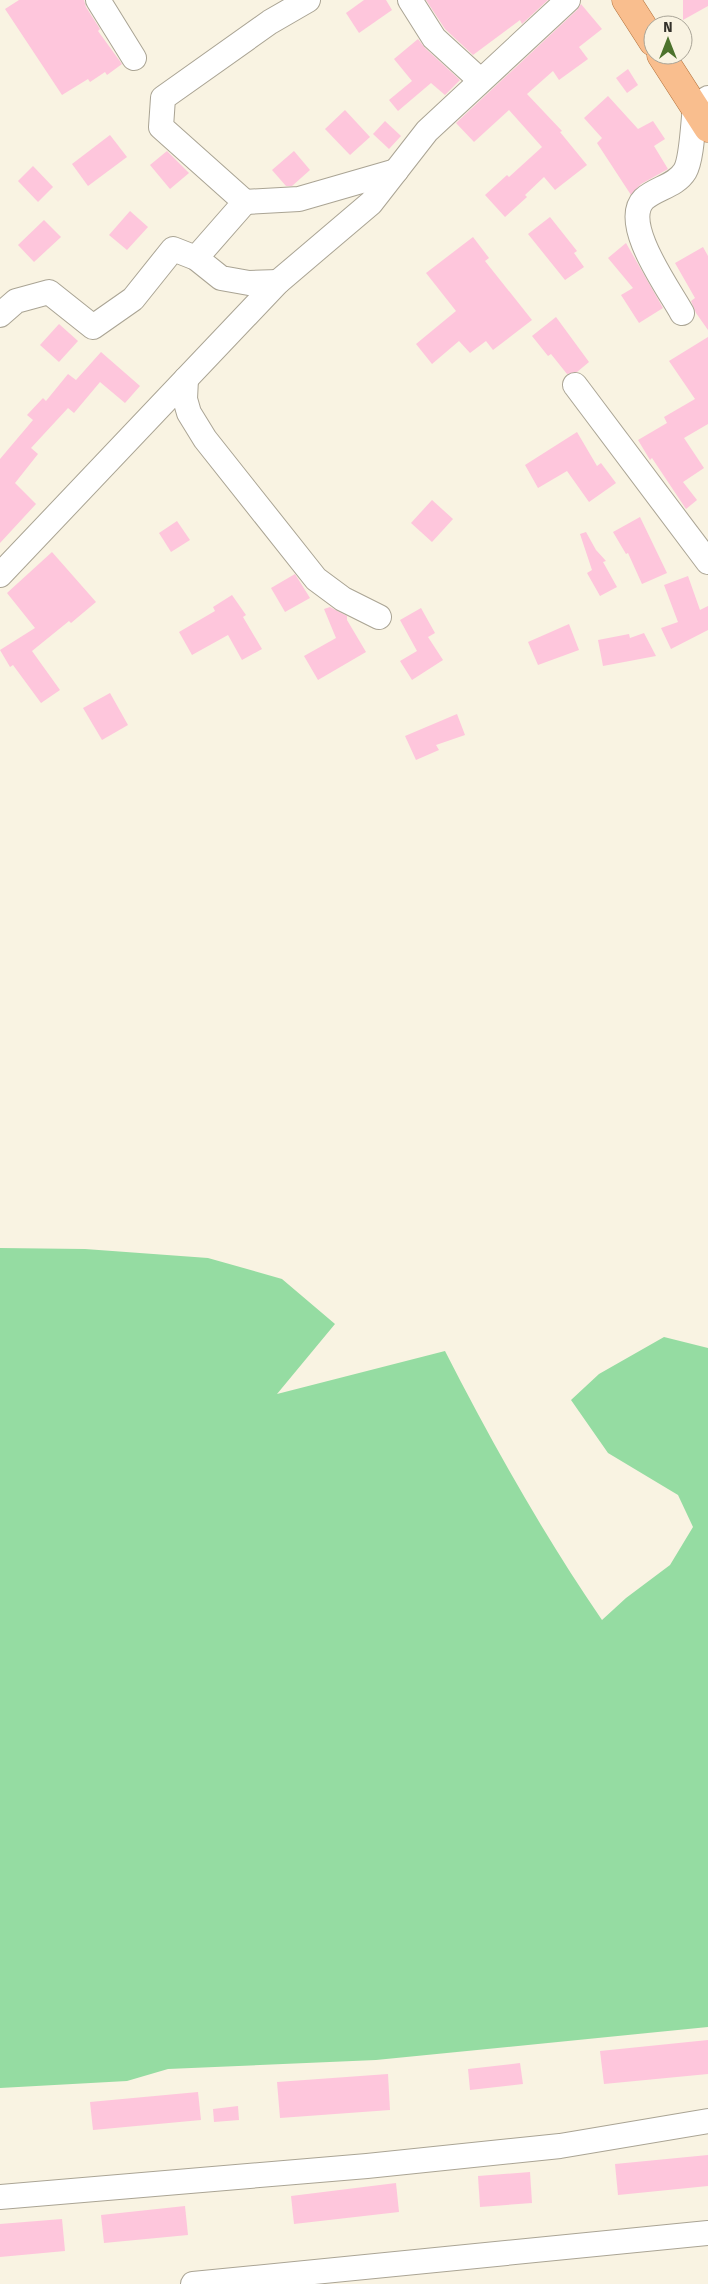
<svg xmlns="http://www.w3.org/2000/svg" width="708" height="2284" font-family="'Fira Sans',sans-serif">
<style>
.green{fill:#95dca2}
.building{fill:#fec6dc}
.lines{fill:none;stroke-linecap:round;stroke-linejoin:round}
.minor-casing{stroke:#aaa494;stroke-width:26}
.major-casing{stroke:#b1703a;stroke-width:29}
.minor{stroke:#fff;stroke-width:24}
.major{stroke:#f9be8e;stroke-width:28}
</style>
<rect width="100%" height="100%" fill="#f9f3e2"/>
<!-- green -->
<path class="green" d="M0,1248l85,1 123,9 74,21 53,45 -58,70 168,-43c47,92 98,183 157,269l24,-22 44,-33 23,-38 -15,-32 -70,-42 -37,-53 28,-26 65,-37 44,11v679l-332,33 -208,9 -41,12 -127,7z"/>
<!-- building -->
<g class="building">
<polygon points="19,0 84,0 86,7 100,29 98,31 122,64 107,75 105,72 90,82 88,79 62,95 5,9"/>
<polygon points="364,0 386,0 392,10 359,33 346,13"/>
<polygon points="426,0 548,0 522,24 520,20 473,55 445,29"/>
<polygon points="683,0 708,0 708,6 683,20"/>
<polygon points="581,4 602,29 579,47 588,59 559,80 553,71 527,94 562,131 560,132 587,165 555,190 544,177 525,195 527,197 505,217 485,195 507,175 509,177 542,147 509,110 474,142 456,123 577,10"/>
<polygon points="418,39 425,48 460,80 445,95 431,83 398,111 389,100 412,81 394,59"/>
<polygon points="628,69 638,85 627,93 616,78"/>
<polygon points="608,96 638,129 653,121 665,139 654,146 668,169 641,184 631,195 597,143 602,138 584,118"/>
<polygon points="345,110 370,137 350,155 325,129"/>
<polygon points="385,121 401,136 389,149 373,134"/>
<polygon points="110,135 127,157 88,186 72,164"/>
<polygon points="167,151 189,173 170,189 150,165"/>
<polygon points="294,151 310,170 292,186 286,186 272,170"/>
<polygon points="33,166 53,187 38,202 18,181"/>
<polygon points="130,211 148,227 127,250 109,235"/>
<polygon points="550,217 577,251 574,253 584,267 565,280 528,234"/>
<polygon points="44,220 61,237 34,262 18,245"/>
<polygon points="473,237 489,258 485,261 532,320 493,350 486,341 470,353 459,341 432,364 416,344 456,311 426,273"/>
<polygon points="626,243 663,308 639,323 621,295 633,288 608,258"/>
<polygon points="703,247 708,256 708,330 696,313 691,301 695,298 675,263"/>
<polygon points="556,317 589,362 577,372 567,374 551,354 548,356 532,336"/>
<polygon points="59,324 78,341 59,362 40,345"/>
<polygon points="708,337 708,424 684,438 704,468 683,482 697,500 686,509 652,458 650,460 638,440 667,423 664,417 695,399 669,361"/>
<polygon points="101,352 140,386 125,403 100,382 74,413 68,408 31,448 38,454 15,483 36,504 0,543 0,459 33,420 27,415 43,398 46,401 68,374 76,380"/>
<polygon points="577,432 597,466 601,463 616,483 589,502 567,471 538,488 525,465"/>
<polygon points="432,500 453,519 432,542 411,523"/>
<polygon points="640,517 667,573 642,584 628,553 626,554 613,532"/>
<polygon points="177,521 190,540 171,552 159,533"/>
<polygon points="586,532 596,550 606,561 603,562 617,587 600,596 587,573 592,570 580,534"/>
<polygon points="52,552 96,602 71,623 69,621 32,651 60,690 41,703 13,665 10,667 0,650 35,628 7,593"/>
<polygon points="295,574 310,598 285,612 271,588"/>
<polygon points="688,576 700,610 708,606 708,630 671,649 661,628 678,622 664,585"/>
<polygon points="232,595 246,615 243,617 262,649 242,660 228,635 192,655 179,632 215,611 213,607"/>
<polygon points="330,607 347,616 347,620 366,652 318,680 304,656 336,638 324,609"/>
<polygon points="421,608 435,633 428,637 443,660 412,680 400,661 417,651 400,620"/>
<polygon points="569,624 579,650 538,665 528,642"/>
<polygon points="644,633 656,656 603,666 598,640 629,634 630,638"/>
<polygon points="110,693 128,725 102,740 83,708"/>
<polygon points="457,714 465,735 436,745 439,750 416,760 405,736"/>
<polygon points="708,2040 708,2074 604,2084 600,2051"/>
<polygon points="520,2063 523,2084 470,2090 468,2069"/>
<polygon points="388,2074 390,2110 280,2118 277,2082"/>
<polygon points="198,2092 201,2120 93,2130 90,2102"/>
<polygon points="238,2106 239,2120 214,2122 213,2109"/>
<polygon points="708,2155 708,2186 618,2195 615,2164"/>
<polygon points="530,2172 532,2203 480,2207 478,2176"/>
<polygon points="396,2183 399,2212 294,2224 291,2196"/>
<polygon points="185,2206 188,2235 104,2243 101,2215"/>
<polygon points="62,2219 65,2251 0,2257 0,2224"/>
</g>
<g class="lines">
<defs>
<g id="minor">
<polyline points="98,0 134,58"/>
<polyline points="410,0 434,38 480,80"/>
<polyline points="245,202 299,199 396,171"/>
<polyline points="196,258 245,202 161,127 163,98 270,22 308,0"/>
<path d="M682,313c-13,-24 -62,-90 -38,-114 12,-11 32,-13 41,-28 7,-12 8,-49 10,-64l13,-9"/>
<polyline points="0,315 16,301 49,292 93,327 133,299 173,249 196,258 221,278 249,283 278,282"/>
<polyline points="186,379 185,399 189,413 205,439 316,579 343,599 379,617"/>
<polyline points="575,385 708,562"/>
<polyline points="0,575 278,282 371,203 427,131 568,0"/>
<polyline points="0,2197 367,2166 560,2146 708,2121"/>
<polyline points="193,2284 708,2233"/>
</g>
<g id="major">
<polyline points="626,0 653,42"/>
<polyline points="661,55 708,128"/>
</g>
</defs>
<!-- minor casing -->
<use href="#minor" class="minor-casing"/>
<!-- major casing -->
<use href="#major" class="major-casing"/>
<!-- minor -->
<use href="#minor" class="minor"/>
<!-- major -->
<use href="#major" class="major"/>
</g>
<!-- north arrow -->
<g transform="translate(668 40)"><circle r="24" fill="#f9f3e2" stroke="#aaa598"/>
<path d="M0-4L9 19L0 12L-9 19Z" fill="#4c722c"/>
<text y="-8" font-size="14" font-weight="bold" text-anchor="middle" fill="#33312a">N</text>
</g>
</svg>
